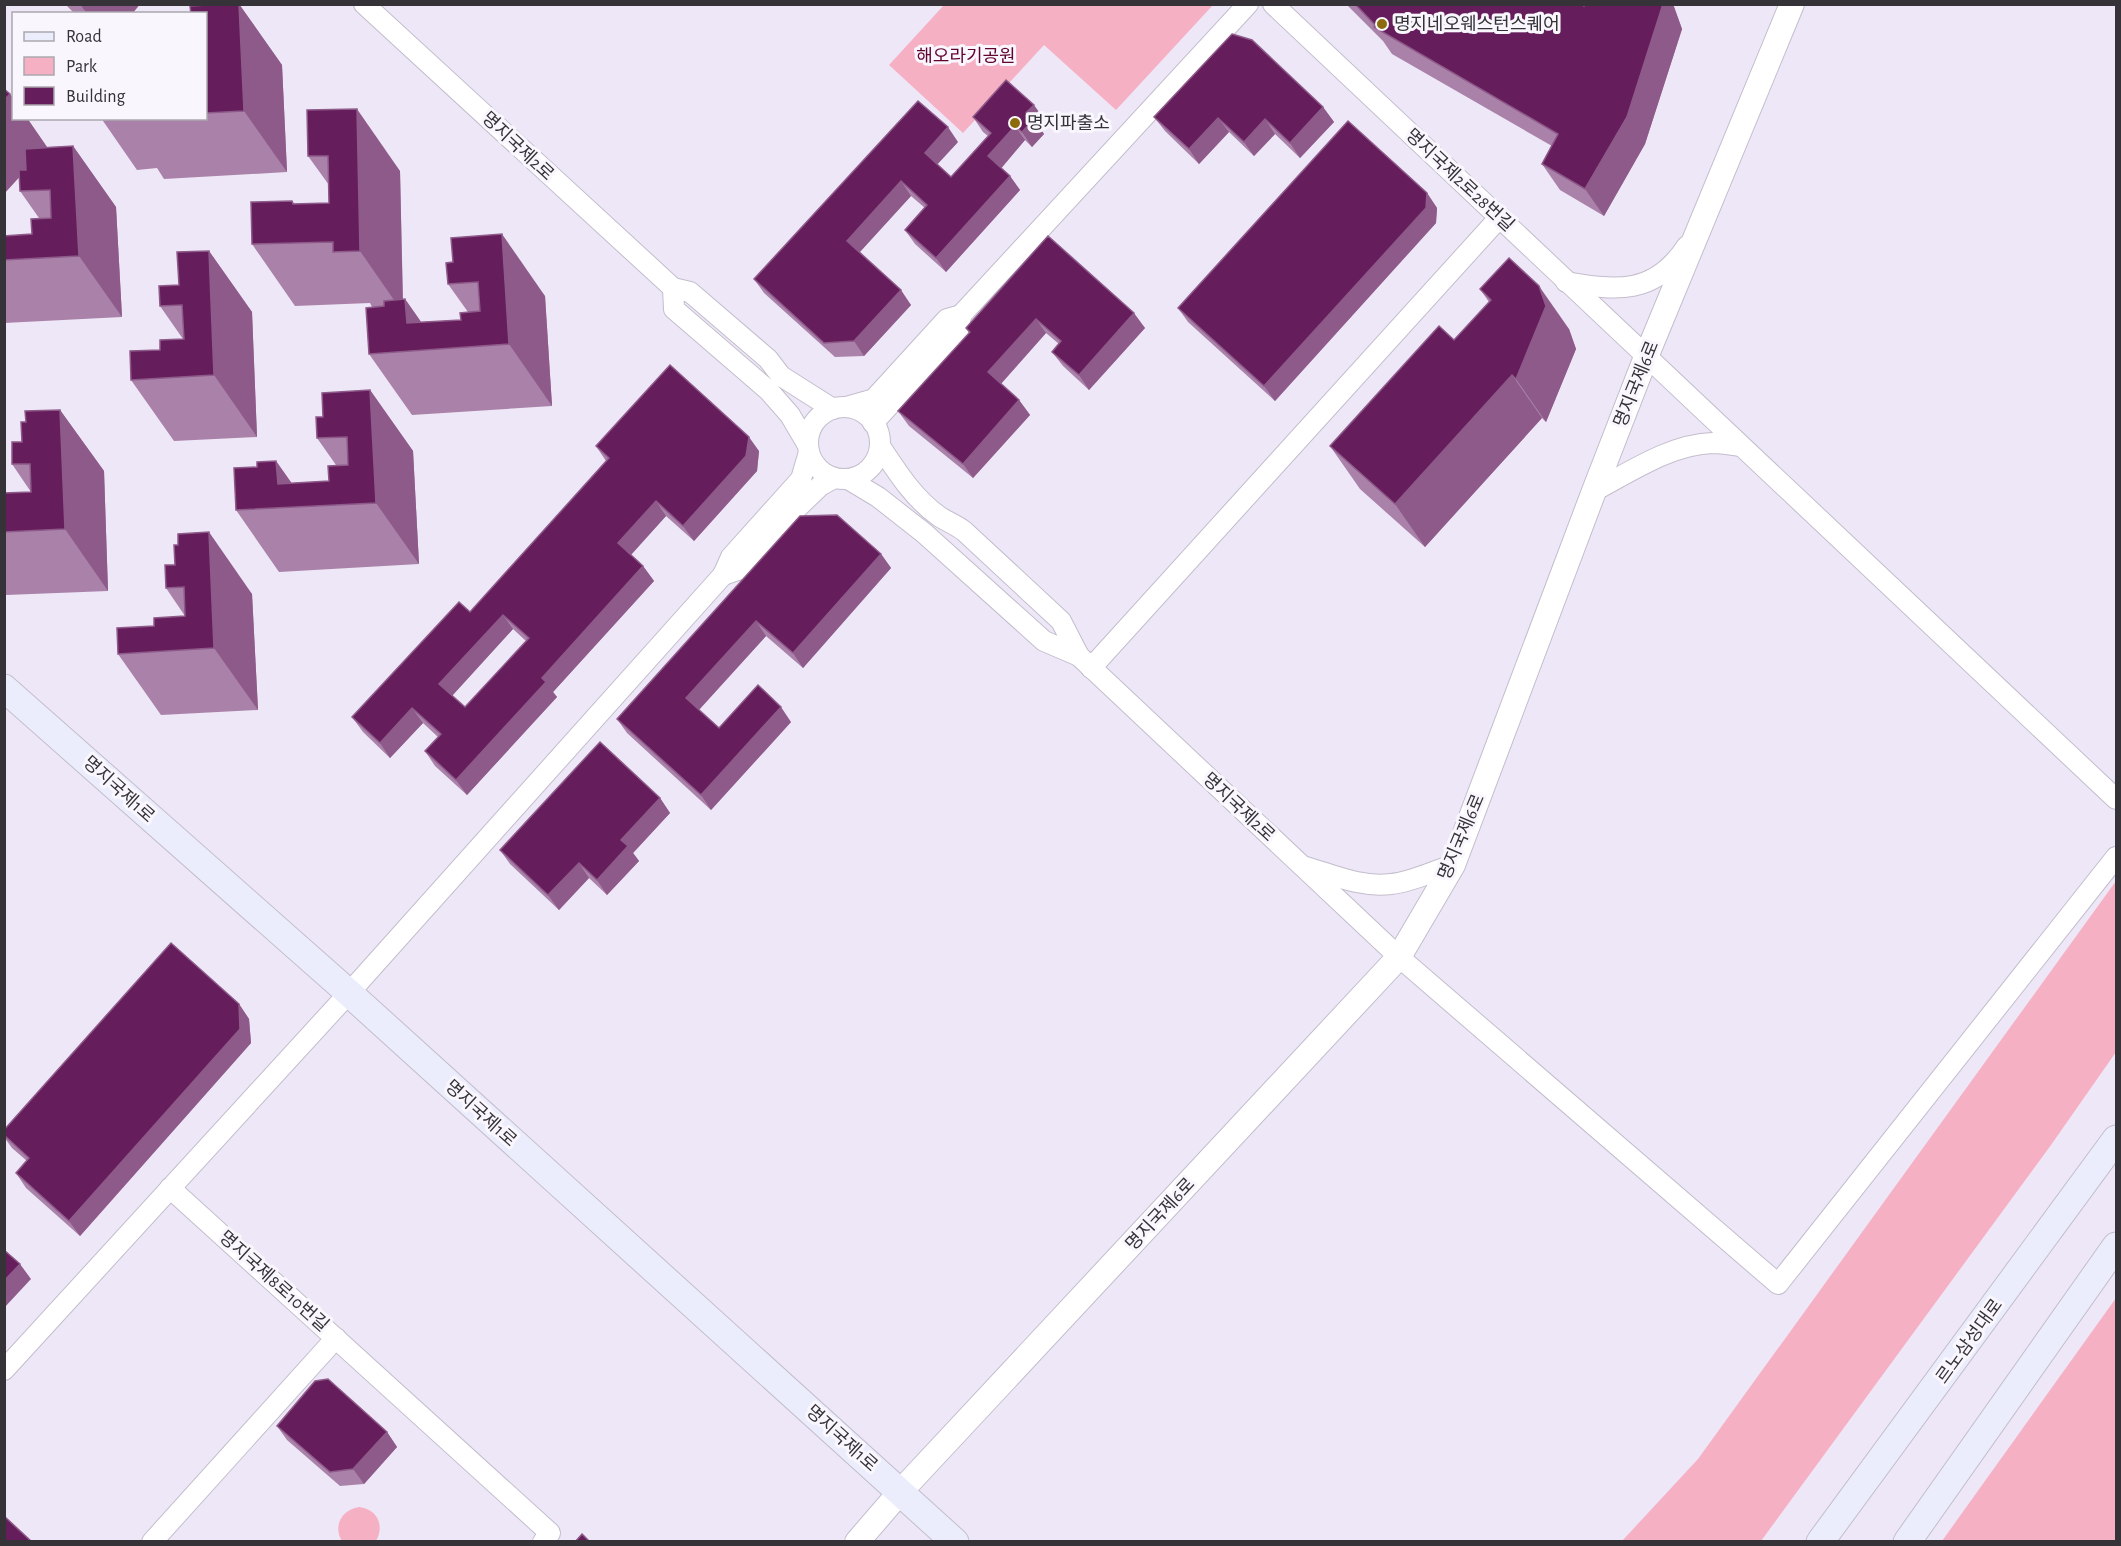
<svg xmlns="http://www.w3.org/2000/svg" width="2121" height="1546" font-family="'Alegreya Sans','Noto Sans KR',sans-serif">
<style>
.green{fill:#f5b1c3}
.lines{fill:none;stroke-linecap:round;stroke-linejoin:round}
.minor-casing{stroke:#c3bdcc;stroke-width:22}
.tertiary-casing{stroke:#c3bdcc;stroke-width:26}
.secondary-casing{stroke:#c3bdcc;stroke-width:29}
.minor{stroke:#fff;stroke-width:20}
.tertiary{stroke:#fff;stroke-width:24}
.secondary{stroke:#ebedfd;stroke-width:27}
.wall{fill:#aa82a9;fill-rule:evenodd}
.shaded-wall{fill:#8e5a8a}
.building{fill:#651e5b;stroke:#8e5a8a;stroke-width:1.5;fill-rule:evenodd}
.poi-dot{fill:#8b6b0b;stroke:#f9f7fd;stroke-width:2}
.labels{text-anchor:middle;stroke-width:6;stroke-linejoin:round;paint-order:stroke}
.poi-label{font-size:18px;fill:#353238;stroke:#f9f7fd;text-anchor:start}
.park-label{font-size:18px;fill:#61032e;stroke:#f9f7fd}
.street-label{font-size:18px;fill:#353238;stroke:#f9f7fd}
</style>
<rect width="100%" height="100%" fill="#eee7f7"/>
<!-- green -->
<g class="green">
<polygon points="944,5 1213,5 1116,110 1044,45 963,133 889,65"/>
<polygon points="2116,881 2116,1052 2051,1145 1761,1541 1622,1541 1698,1459"/>
<polygon points="2116,1298 2116,1541 1942,1541"/>
<path d="M359,1507c18,2 26,18 17,34h-34c-9,-15 -1,-31 17,-34z"/>
</g>
<g class="lines">
<defs>
<g id="minor">
<polyline points="364,4 673,288"/>
<polyline points="1273,4 2116,799"/>
<path d="M1566,282c51,9 89,13 121,-36"/>
<polyline points="961,315 1248,4"/>
<polyline points="846,407 874,399 947,319 961,315 959,330 873,423"/>
<circle cx="844" cy="443" r="36"/>
<polyline points="807,444 790,415 769,391 674,309 673,288 690,292 768,359 781,376 833,409"/>
<polyline points="809,452 801,479 731,557 723,575 743,568 793,512 820,486 834,478"/>
<path d="M848,479l30,18 46,36 120,108 35,15 -18,-35 -97,-90c-8,-6 -16,-9 -24,-14 -26,-18 -43,-45 -60,-71"/>
<path d="M1594,491c36,-19 77,-47 119,-48 9,0 19,2 28,3"/>
<polyline points="1079,656 1399,957 1778,1284 2116,857"/>
<polyline points="1091,668 1500,217"/>
<path d="M1306,867c27,8 56,21 85,17 21,-2 42,-13 62,-19"/>
<polyline points="170,1188 550,1533 543,1542"/>
<polyline points="4,1370 349,993 723,575"/>
<polyline points="152,1542 336,1338"/>
</g>
<polyline id="tertiary" points="857,1542 901,1491 1399,957 1453,865 1594,491 1646,357 1792,4"/>
<g id="secondary">
<polyline points="4,688 349,993 955,1542"/>
<polyline points="1820,1542 2116,1139"/>
<polyline points="1907,1542 2116,1246"/>
</g>
</defs>
<!-- minor casing -->
<use href="#minor" class="minor-casing"/>
<!-- tertiary casing -->
<use href="#tertiary" class="tertiary-casing"/>
<!-- secondary casing -->
<use href="#secondary" class="secondary-casing"/>
<!-- minor -->
<use href="#minor" class="minor"/>
<!-- tertiary -->
<use href="#tertiary" class="tertiary"/>
<!-- secondary -->
<use href="#secondary" class="secondary"/>
</g>
<!-- wall -->
<g class="wall">
<polygon points="65,4 140,4 132,14 75,14"/>
<polygon points="226,4 239,4 282,65 287,172 164,179 157,168 137,170 101,118 206,118 206,14"/>
<polygon points="1346,4 1580,4 1584,6 1585,4 1673,4 1682,29 1645,144 1604,216 1560,190 1542,164 1552,146 1392,54 1383,41"/>
<polygon points="1323,107 1334,122 1300,158 1275,134 1254,156 1229,132 1199,164 1165,131 1154,117"/>
<polygon points="307,110 400,171 403,300 405,299 421,322 461,320 468,312 448,284 446,263 545,296 552,406 412,415 369,354 372,307 370,303 295,306 252,244 292,201 295,204 329,203 329,185 308,156"/>
<polygon points="973,117 1044,119 1038,126 1044,134 1032,147 1025,140 1001,168 1010,176 1020,190 946,272 915,244 905,230 925,208 911,196 860,252 911,305 864,356 835,357 764,293 754,279 958,142 937,164 951,177 988,136 983,132"/>
<polygon points="14,118 27,118 47,147 73,146 116,207 122,317 4,323 4,236 32,234 39,218 20,191"/>
<polygon points="1427,193 1437,208 1436,223 1275,401 1188,322 1178,308"/>
<polygon points="1048,236 1145,328 1089,390 1063,366 1052,352 1059,344 1046,333 1001,384 1019,400 1030,415 973,478 909,426 898,411 969,333 966,328"/>
<polygon points="209,251 252,312 257,437 174,441 131,380 160,350 183,339 160,306"/>
<polygon points="1480,289 1569,329 1576,349 1546,422 1542,418 1425,547 1360,489 1330,446 1454,340 1489,302"/>
<polygon points="370,390 413,451 419,564 279,572 236,510 257,467 276,461 291,483 329,481 336,465 317,438 323,417"/>
<polygon points="60,410 104,471 108,591 6,595 4,592 4,493 31,492 12,464 22,442 26,422"/>
<path d="M596,446l163,5 -2,20 -63,70 -28,-25 -35,39 12,11 11,15 -101,111 4,5 -90,98 -32,-29 -10,-15 13,-14 -15,-14 -33,35 -27,-26 -11,-15 118,-105 136,-151zM513,629l13,12 -61,66 -13,-11z"/>
<polygon points="800,516 881,554 891,568 803,668 766,636 699,710 719,728 791,722 711,810 627,733 617,719"/>
<polygon points="178,545 252,594 258,710 161,715 118,654 154,626 185,616 166,588 175,565"/>
<polygon points="660,798 670,813 633,853 639,861 607,895 589,878 559,910 510,864 500,850"/>
<polygon points="239,1004 249,1019 251,1043 80,1236 26,1188 16,1173 27,1161 12,1148 4,1137 4,1130"/>
<polygon points="277,1426 387,1432 397,1447 364,1484 340,1486 287,1440"/>
</g>
<!-- shaded-wall -->
<g class="shaded-wall">
<polygon points="80,4 140,4 132,14 87,14"/>
<polygon points="239,4 282,65 287,172 244,111"/>
<polygon points="1663,4 1673,4 1682,29 1645,144 1604,216 1585,189"/>
<polygon points="10,94 14,99 14,118 27,118 47,147 4,194 4,100"/>
<polygon points="1034,105 1044,119 1038,126 1044,134 1032,147 1022,132 1026,113"/>
<polygon points="1323,107 1334,122 1300,158 1290,143"/>
<polygon points="357,109 400,171 403,313 360,251"/>
<polygon points="1218,118 1229,132 1199,164 1189,149"/>
<polygon points="1265,119 1275,134 1254,156 1244,142"/>
<polygon points="1015,126 1025,140 999,171 988,156"/>
<polygon points="948,127 958,142 935,167 925,153"/>
<polygon points="73,146 116,207 122,317 79,256"/>
<polygon points="1010,176 1020,190 946,272 936,258"/>
<polygon points="901,181 911,196 857,255 847,241"/>
<polygon points="1427,193 1437,208 1436,223 1275,401 1264,386"/>
<polygon points="502,234 545,296 552,406 509,344"/>
<polygon points="209,251 252,312 257,437 214,375"/>
<polygon points="1539,286 1569,329 1576,349 1546,422 1516,379"/>
<polygon points="901,290 911,305 864,356 854,341"/>
<polygon points="405,299 440,349 407,323"/>
<polygon points="1134,313 1145,328 1089,390 1079,375"/>
<polygon points="1036,319 1046,333 998,387 988,372"/>
<polygon points="1512,375 1542,418 1425,547 1395,504"/>
<polygon points="370,390 413,451 419,564 376,503"/>
<polygon points="1019,400 1030,415 973,478 963,464"/>
<polygon points="60,410 104,471 108,591 65,529"/>
<polygon points="749,437 759,451 757,471 694,541 683,526"/>
<polygon points="276,461 308,506 278,484"/>
<polygon points="656,501 666,516 628,558 618,543"/>
<polygon points="209,532 252,594 258,710 214,648"/>
<polygon points="881,554 891,568 803,668 793,653"/>
<polygon points="643,566 654,581 553,692 557,697 467,795 456,780 542,678"/>
<polygon points="503,615 513,629 450,698 439,684"/>
<polygon points="756,621 766,636 696,713 686,698"/>
<polygon points="781,707 791,722 711,810 701,795"/>
<polygon points="412,708 423,723 390,758 380,743"/>
<polygon points="660,798 670,813 633,853 639,861 607,895 597,880 621,840"/>
<polygon points="579,863 589,878 559,910 548,895"/>
<polygon points="239,1004 249,1019 251,1043 80,1236 69,1221"/>
<polygon points="20,1264 31,1279 4,1308 4,1281"/>
<polygon points="387,1432 397,1447 364,1484 353,1469"/>
</g>
<!-- building -->
<g class="building">
<polygon points="226,4 239,4 244,111 206,113 206,14 191,14 190,6"/>
<polygon points="1355,4 1580,4 1584,6 1585,4 1663,4 1627,117 1585,189 1542,164 1558,134 1374,27 1375,25"/>
<polygon points="1232,34 1252,40 1323,107 1290,143 1265,119 1244,142 1218,118 1189,149 1154,117"/>
<polygon points="1006,80 1034,105 1026,113 1034,119 1022,132 1015,126 988,156 1010,176 936,258 905,230 927,205 901,181 847,241 901,290 854,341 824,343 754,279 918,101 948,127 925,153 951,177 991,133 973,117"/>
<polygon points="4,89 10,94 4,100"/>
<polygon points="357,109 360,251 333,252 333,242 252,244 251,202 292,201 293,204 329,203 328,156 308,156 307,110"/>
<polygon points="1348,121 1427,193 1426,208 1264,386 1178,308"/>
<polygon points="73,146 79,256 4,260 4,236 32,234 31,219 51,218 50,190 20,191 19,170 26,170 25,149"/>
<polygon points="502,234 509,344 369,354 366,308 384,306 384,301 405,299 407,323 461,320 460,313 480,311 478,282 448,284 446,263 453,262 451,238"/>
<polygon points="1048,236 1134,313 1079,375 1052,352 1061,341 1036,319 988,372 1019,400 963,464 898,411 970,332 966,328"/>
<polygon points="209,251 214,375 131,380 130,351 160,350 160,340 184,339 182,305 160,306 159,286 179,285 177,252"/>
<polygon points="1509,258 1539,286 1546,306 1516,379 1512,375 1395,504 1330,446 1439,326 1454,340 1491,300 1480,289"/>
<path d="M670,365l79,72 -3,19 -63,70 -27,-25 -38,42 25,23 -101,112 4,4 -90,98 -31,-29 16,-17 -29,-26 -32,35 -28,-26 107,-115 11,10 139,-154 -13,-12zM503,615l26,23 -64,69 -26,-23z"/>
<polygon points="370,390 376,503 236,510 234,468 257,467 257,462 276,461 278,484 329,481 328,466 348,465 347,437 317,438 316,417 323,417 322,393"/>
<polygon points="60,410 65,529 4,532 4,493 31,492 30,464 12,464 12,442 22,442 21,422 26,422 25,411"/>
<polygon points="837,515 881,554 793,653 756,621 686,698 719,728 758,685 781,707 701,795 617,719 800,516"/>
<polygon points="209,532 214,648 118,654 117,628 154,626 154,618 185,616 184,587 166,588 165,565 175,565 174,545 178,545 178,534"/>
<polygon points="600,742 660,798 621,840 628,846 597,880 579,863 548,895 500,850"/>
<polygon points="171,943 239,1004 240,1029 69,1221 16,1173 29,1158 4,1135 4,1130"/>
<polygon points="4,1250 20,1264 4,1281"/>
<polygon points="328,1379 387,1432 353,1469 330,1472 277,1426 315,1381"/>
<polygon points="4,1516 32,1542 4,1542"/>
<polygon points="582,1534 590,1542 575,1542"/>
</g>
<!-- markers -->
<g class="poi-dot">
<circle cx="1382" cy="24" r="6"/>
<circle cx="1015" cy="123" r="6"/>
</g>
<g class="labels">
<!-- poi labels -->
<g class="poi-label">
<text x="1394" y="30">명지네오웨스턴스퀘어</text>
<text x="1027" y="129">명지파출소</text>
</g>
<!-- park labels -->
<g class="park-label">
<text x="966" y="62">해오라기공원</text>
</g>
<!-- street labels -->
<g class="street-label">
<text transform="translate(518 146) rotate(43)" y="6">명지국제2로</text>
<text transform="translate(1460 180) rotate(43)" y="6">명지국제2로28번길</text>
<text transform="translate(1636 384) rotate(-68)" y="6">명지국제6로</text>
<text transform="translate(119 789) rotate(42)" y="6">명지국제1로</text>
<text transform="translate(1239 807) rotate(43)" y="6">명지국제2로</text>
<text transform="translate(1461 837) rotate(-67)" y="6">명지국제6로</text>
<text transform="translate(481 1113) rotate(42)" y="6">명지국제1로</text>
<text transform="translate(1160 1214) rotate(-47)" y="6">명지국제6로</text>
<text transform="translate(274 1281) rotate(42)" y="6">명지국제8로10번길</text>
<text transform="translate(1969 1341) rotate(-54)" y="6">르노삼성대로</text>
<text transform="translate(842 1438) rotate(42)" y="6">명지국제1로</text>
</g>
</g>
<!-- border -->
<rect width="2121" height="1546" fill="none" stroke="#353238" stroke-width="12"/>
<!-- legend -->
<rect x="12" y="12" width="195" height="108" fill="#f9f7fd" stroke="#aba8ae" stroke-width="1.5"/>
<rect x="24" y="32" width="30" height="9" fill="#ebedfd" stroke="#aba8ae" stroke-width="1.5"/>
<text x="66" y="42" font-size="18" fill="#353238">Road</text>
<rect x="24" y="57" width="30" height="18" fill="#f5b1c3" stroke="#aba8ae" stroke-width="1.5"/>
<text x="66" y="72" font-size="18" fill="#353238">Park</text>
<rect x="24" y="87" width="30" height="18" fill="#651e5b" stroke="#aba8ae" stroke-width="1.5"/>
<text x="66" y="102" font-size="18" fill="#353238">Building</text>
</svg>
